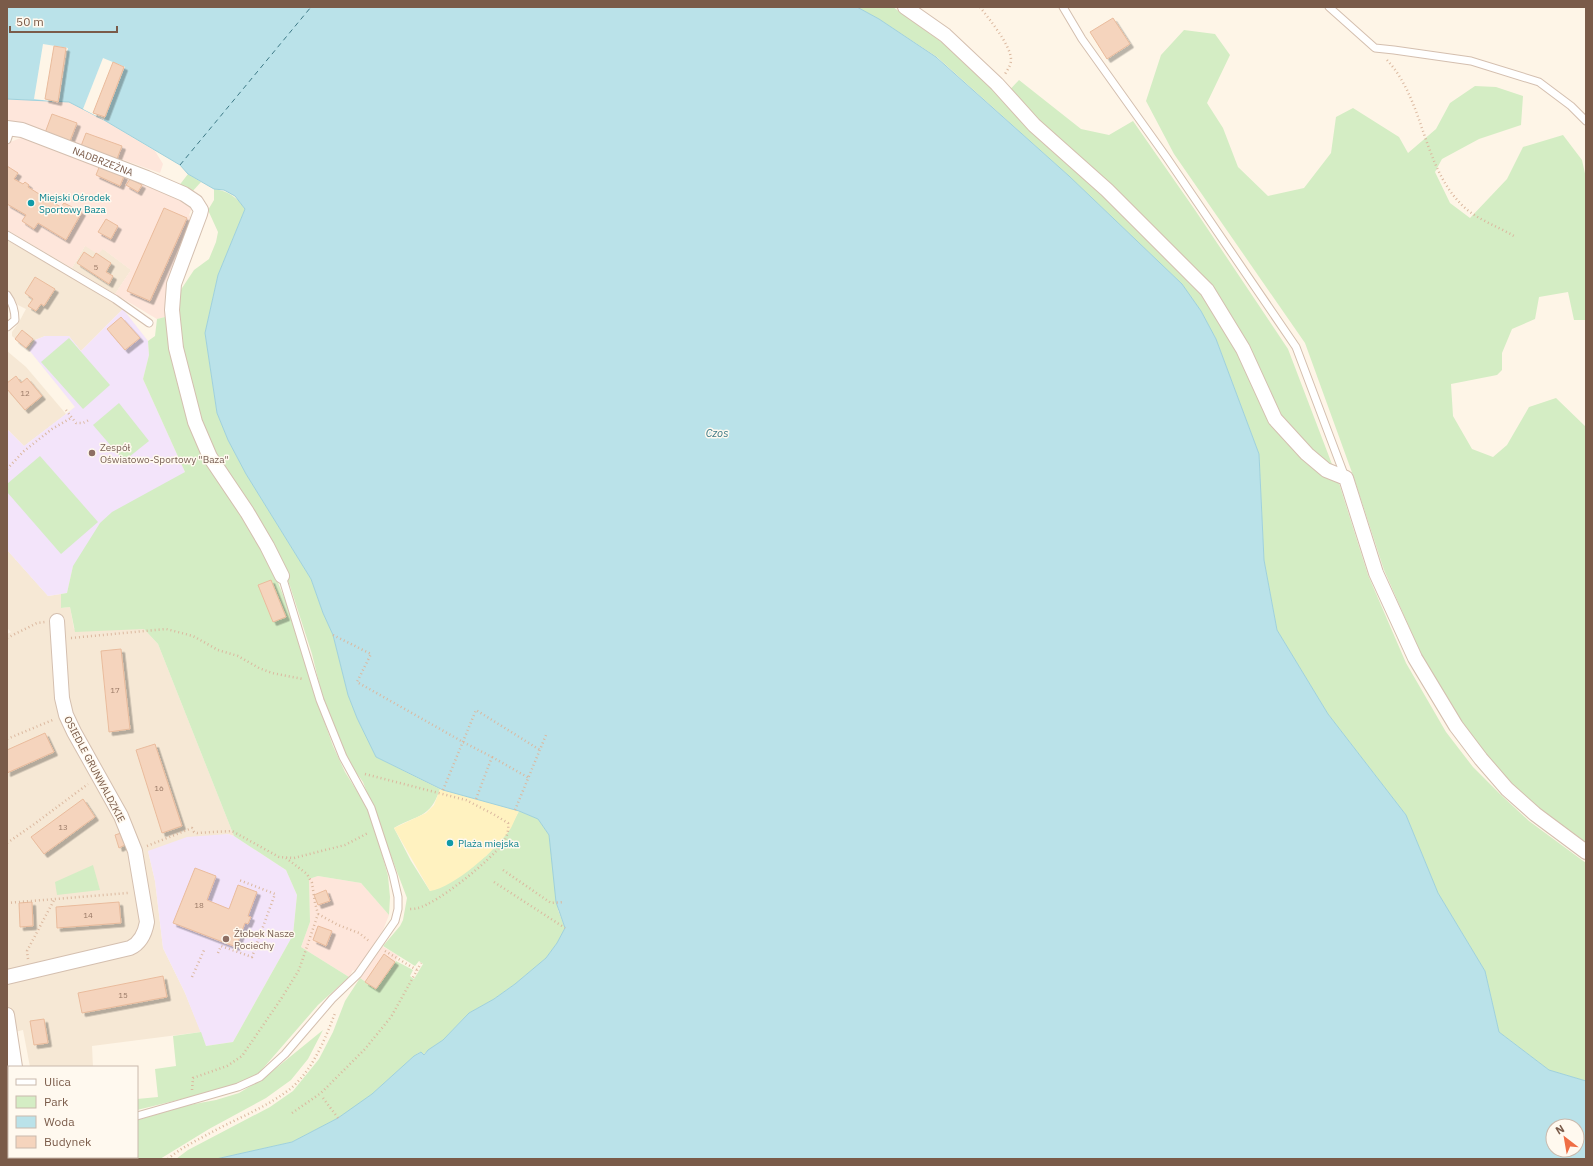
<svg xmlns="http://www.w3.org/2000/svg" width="1593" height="1166" font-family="'IBM Plex Sans',sans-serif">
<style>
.residential{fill:#f6e8d5}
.commercial{fill:#fee6db}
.education{fill:#f3e4fa}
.green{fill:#d4edc4}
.sand{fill:#fff2c0}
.water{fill:#bae2e9;stroke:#9fd1dc;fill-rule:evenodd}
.pier{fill:#fef5e7}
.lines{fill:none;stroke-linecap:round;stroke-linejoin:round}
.ferry{stroke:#3e7a87;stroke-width:1;stroke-dasharray:5 4;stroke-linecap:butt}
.building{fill:#f5d4bd;stroke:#e9bb9c;filter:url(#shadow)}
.lane-casing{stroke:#d4bfaf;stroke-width:9}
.street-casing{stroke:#d4bfaf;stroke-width:16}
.path{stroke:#dbb89f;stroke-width:2.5;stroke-dasharray:1 3;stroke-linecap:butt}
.lane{stroke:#fff;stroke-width:7}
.street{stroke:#fff;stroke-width:14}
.culture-dot{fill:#0f9aa8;stroke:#fff9ef;stroke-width:1.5}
.education-dot{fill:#8d6e63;stroke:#fff9ef;stroke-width:1.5}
.labels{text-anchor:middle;stroke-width:3;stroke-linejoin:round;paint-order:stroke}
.number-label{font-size:8px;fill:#997966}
.street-label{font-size:10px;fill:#7a5b49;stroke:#fff9ef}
.culture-label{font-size:10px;fill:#0d838f;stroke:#fff9ef;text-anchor:start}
.education-label{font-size:10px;fill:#785e54;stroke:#fff9ef;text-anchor:start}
.water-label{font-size:11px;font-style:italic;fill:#3e7a87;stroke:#fff9ef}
</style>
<defs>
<filter id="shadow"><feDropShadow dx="3.5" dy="3.5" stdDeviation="0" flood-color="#0004"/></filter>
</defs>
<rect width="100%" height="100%" fill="#fef5e7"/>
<!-- residential -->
<g class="residential">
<polygon points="7,240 92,289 123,309 81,351 69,336 45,336 35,340 29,350 12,336 12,332 19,322 26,309 18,305 7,290"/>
<polygon points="85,246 103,249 131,270 115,294 72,268"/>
<polygon points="7,351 26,367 66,414 24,446 7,429"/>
<polygon points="7,550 48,596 61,594 61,608 70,607 74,629 144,629 158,644 234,836 228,834 148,851 155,881 163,948 185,993 201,1032 92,1046 93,1067 30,1067 23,1030 7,1034 7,634 11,632 7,628"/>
</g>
<!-- commercial -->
<g class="commercial">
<polygon points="7,99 69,102 104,120 155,151 163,164 160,173 70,141 7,122"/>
<polygon points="26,136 73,154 193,205 189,215 191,218 169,316 157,319 115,294 131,270 103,249 99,253 96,253 85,246 72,268 7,230 7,146 10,142"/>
<polygon points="318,876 361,883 389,915 383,930 375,942 399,956 376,989 360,978 361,976 353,970 349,977 301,947 310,922 309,879"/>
</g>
<!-- education -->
<g class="education">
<polygon points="123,309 148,341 149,355 143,379 185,472 73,566 67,593 48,596 7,550 7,429 24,446 75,407 29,350 35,340 45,336 69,336 81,351"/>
<polygon points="228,834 234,836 286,870 297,895 293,935 233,1042 206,1046 185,993 163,948 155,881 148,851 187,837"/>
</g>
<!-- green -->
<g class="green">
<polygon points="857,7 893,7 947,46 1004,96 1019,80 1081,129 1109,135 1133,121 1195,210 1288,349 1338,480 1368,575 1406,663 1446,732 1473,767 1500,794 1529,821 1586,863 1586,1081 1549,1070 1499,1032 1485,971 1438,893 1406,815 1328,714 1277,630 1264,560 1259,454 1216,339 1201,311 1182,284 1069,176 937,57 879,19"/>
<polygon points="1184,30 1215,34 1230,55 1207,103 1223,128 1238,167 1268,196 1304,188 1331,153 1336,117 1353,108 1399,137 1408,153 1436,129 1450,103 1475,86 1496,87 1523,96 1521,125 1479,139 1442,159 1435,172 1450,203 1470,218 1507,179 1523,147 1563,135 1582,160 1586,178 1586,320 1574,320 1568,292 1539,297 1535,319 1512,329 1502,353 1502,370 1497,375 1451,384 1453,416 1472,449 1493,457 1507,445 1529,407 1556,398 1586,427 1586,845 1539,809 1512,784 1487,757 1460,721 1421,654 1384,570 1354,478 1305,343 1174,154 1146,101 1161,55"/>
<polygon points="188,174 201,182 191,193 178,187"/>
<path d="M214,189c14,2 23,8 31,20l-27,66 -13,58 12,80 11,27 18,34 65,105 12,34 10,22 15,60 9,23 19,39 64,32c-10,30 -22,25 -46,39l17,33 19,30 56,-35 23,-26 10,-19 19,8 11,16 9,75 7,18 -8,15 -11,15 -31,26 -21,15 -25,14 -26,27 -15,10 -5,5 -3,-3 -6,4 -42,38 -18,14 -16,10 -46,24 -76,17h-40l12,-9 82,-43 23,-16 26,-32 14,-27 12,-31 15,-23 16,11 20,-28 17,9 -3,6 4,3 9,-15 -4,-3 -4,5 -32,-20 17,-20 3,-6 4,-22 -44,-116 -13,-18 -10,-21 -18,-48 -10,-41 -22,-68 -16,-38 -64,-101 -13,-35 -16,-71 -3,-44 4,-9 12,-18 15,-11 7,-17 2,-10 -10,-22 6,-10z"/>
<polygon points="169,316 183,400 268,558 296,627 317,701 333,746 345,772 365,804 374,826 388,876 390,897 389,915 361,883 318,876 309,879 310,922 301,947 349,977 318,1005 259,1073 235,1086 137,1110 137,1099 158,1097 155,1069 176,1066 173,1036 201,1032 206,1046 233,1042 293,935 297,895 286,870 234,836 158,644 144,629 75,632 70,607 61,608 61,594 67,593 73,566 100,523 112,512 185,472 143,379 149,355 148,341 155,336 157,319"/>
<polygon points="69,338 110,385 83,409 41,362"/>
<polygon points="119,403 149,441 124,461 93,425"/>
<polygon points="40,456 98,522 61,554 7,492 7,484"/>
<polygon points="93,865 100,890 57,895 55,882"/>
<polygon points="323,1030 308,1059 291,1080 266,1098 209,1129 160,1159 41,1159 41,1157 137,1157 137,1120 189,1105 216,1100 239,1093 264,1078"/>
</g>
<!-- sand -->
<path class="sand" d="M440,789l79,22c-3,5 -5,11 -8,17 -14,21 -56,59 -81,63l-36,-63 32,-15 8,-8z"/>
<!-- water -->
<path class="water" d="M7,7h850l22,12 57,38 133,119 113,108 19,27 15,28 43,115 5,106 13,70 51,84 78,101 32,78 47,78 14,61 50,38 37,11v78h-1370l76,-17 46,-24 34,-24 42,-38 7,-4 3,3 4,-5 15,-10 26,-27 25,-14 21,-15 31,-26 11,-15 8,-15 -9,-26 -7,-67 -11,-16 -19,-8 -76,-21 -67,-33 -19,-39 -9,-23 -15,-60 -10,-22 -12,-34 -65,-105 -18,-34 -11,-27 -12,-80 13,-58 27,-66 -10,-13 -11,-6 -10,-1 -26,-15 -8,-9 -76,-45 -35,-18 -62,-3zM1553,1126h24v24h-24z"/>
<!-- pier -->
<g class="pier">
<polygon points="43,44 68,48 59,102 34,99"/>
<polygon points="103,58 125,67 104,120 83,109"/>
</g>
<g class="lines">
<!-- ferry -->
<polyline class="ferry" points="180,165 311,7"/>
</g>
<!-- building -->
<g class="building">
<polygon points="1113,18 1130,44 1107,59 1090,32"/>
<polygon points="54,46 66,48 58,102 45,99"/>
<polygon points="113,62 124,67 105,117 93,113"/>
<polygon points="52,114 77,123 70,141 45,133"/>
<polygon points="86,133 122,146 117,159 81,146"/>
<polygon points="100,165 124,176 120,186 96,175"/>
<polygon points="7,166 18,173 14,179 23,184 25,182 29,185 28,187 47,199 49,197 53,199 52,202 61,207 64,203 82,212 66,240 38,223 34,229 22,221 26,215 7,204"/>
<polygon points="130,179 142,185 138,192 126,185"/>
<polygon points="164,208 187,218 150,301 127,291"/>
<polygon points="106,219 118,226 111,239 98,232"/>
<polygon points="84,252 93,258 96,253 111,263 106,272 113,276 109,284 77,263"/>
<polygon points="35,277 55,289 44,306 41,304 36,311 28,306 33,299 25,293"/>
<polygon points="121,317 140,338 125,350 107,329"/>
<polygon points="22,330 33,339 26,348 15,339"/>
<polygon points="16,376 21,383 27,378 42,396 25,410 7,389 7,383"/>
<polygon points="271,580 286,617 273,622 258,585"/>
<polygon points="121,649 130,729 109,732 101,651"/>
<polygon points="45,733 54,752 7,773 7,750"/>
<polygon points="155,744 182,826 162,833 136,750"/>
<polygon points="83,799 95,817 44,854 31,837"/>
<polygon points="121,833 125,845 119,848 115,835"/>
<polygon points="195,868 216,876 207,900 229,909 238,885 257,892 248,916 251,917 248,924 245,923 236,947 173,923"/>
<polygon points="326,890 330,901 318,905 314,895"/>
<polygon points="32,902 33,926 20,927 19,903"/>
<polygon points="119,902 121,923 57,928 56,907"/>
<polygon points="318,926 332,931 326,946 313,940"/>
<polygon points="384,954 395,962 376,989 365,982"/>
<polygon points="163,976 167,997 82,1013 78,993"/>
<polygon points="44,1019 48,1043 34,1045 30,1021"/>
</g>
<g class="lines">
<defs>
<g id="lane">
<polyline points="1063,7 1082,39 1167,158 1296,347 1345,477"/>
<polyline points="1329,7 1375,48 1394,50 1471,61 1539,82 1571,106 1586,121"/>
<polyline points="7,140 11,128"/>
<polyline points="7,235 115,299 149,323"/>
<path d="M7,295c6,8 8,15 8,25l-8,7"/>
<polyline points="7,1108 9,1107"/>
<polyline points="137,1116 238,1087 260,1077 285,1054 332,999 358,974 395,921 398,909 398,897 393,875 371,808 343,757 320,700 282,576"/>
</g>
<g id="street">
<polyline points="905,7 945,35 997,84 1034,125 1107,190 1207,290 1243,349 1275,419 1307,454 1326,470 1346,478 1376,573 1415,658 1456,726 1481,759 1507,789 1535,814 1586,852"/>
<path id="s1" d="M7,128l15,2 125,48 37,16 12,8 5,8 -1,4 -26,70 -2,26 4,38 19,74 15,35 37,55 20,34 15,30"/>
<path d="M7,977l123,-29c11,-5 15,-15 17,-26l-12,-71 -14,-35 -47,-84 -8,-17 -4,-17 -5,-77"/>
<polyline points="7,1015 15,1067"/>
<polyline points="28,1157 28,1159"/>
</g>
</defs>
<!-- lane casing -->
<use href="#lane" class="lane-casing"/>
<!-- street casing -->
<use href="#street" class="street-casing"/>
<!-- path -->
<g class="path">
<path d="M980,7c9,12 30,37 31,52 0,6 -3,10 -6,15"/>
<path d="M1387,60c37,40 35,103 73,143 13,15 37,23 54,33"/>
<polyline points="66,410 76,423 83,423 89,420"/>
<polyline points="7,469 24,451 52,429 71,418"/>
<polyline points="333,635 371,654 357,682 463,742 492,757 476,799"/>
<polyline points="7,638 37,623 45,622"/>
<polyline points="71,638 166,629 193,636 218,650 238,656 259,668 272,673 303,679"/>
<polyline points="7,739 55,719"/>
<polyline points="492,757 529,778"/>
<path d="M365,774l101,26 27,14 15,9c1,7 -1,14 -5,20 -13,18 -65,60 -85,65 -3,1 -7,1 -10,1"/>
<polyline points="443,790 476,710 540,750"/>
<polyline points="515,810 546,735"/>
<polyline points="7,843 33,825 88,784"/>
<polyline points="147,846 192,828 194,832 197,833 232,831 279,857 294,858 345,845 368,833"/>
<polyline points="503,870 551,903 564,902"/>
<polyline points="494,882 565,928"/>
<polyline points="7,903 128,893"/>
<polyline points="318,914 338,925 359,933 369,941"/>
<polyline points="385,951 417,970"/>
<polyline points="218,953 221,946 252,957 275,894 239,880"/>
<polyline points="28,959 27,951 54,900"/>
<polyline points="192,977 205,948"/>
<polyline points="192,1090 193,1078 227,1066 242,1056 281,999 299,970 318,914 315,903 312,883 307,874 286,858"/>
<polyline points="323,1098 338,1118"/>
<polyline points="292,1113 321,1093 365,1049 391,1017 421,963"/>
<path d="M168,1159c12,-11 30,-19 44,-27 26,-14 55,-25 78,-43 22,-18 35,-49 45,-76"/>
</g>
<!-- lane -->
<use href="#lane" class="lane"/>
<!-- street -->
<use href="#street" class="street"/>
</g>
<!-- markers -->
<g class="culture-dot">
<circle cx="31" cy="203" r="4"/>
<circle cx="450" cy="843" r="4"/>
</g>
<g class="education-dot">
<circle cx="92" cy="453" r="4"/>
<circle cx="226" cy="939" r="4"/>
</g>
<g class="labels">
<!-- number labels -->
<g class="number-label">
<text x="96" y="270">5</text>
<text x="25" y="396">12</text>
<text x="115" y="693">17</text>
<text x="159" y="791">16</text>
<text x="63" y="830">13</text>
<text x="199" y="908">18</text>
<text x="88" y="918">14</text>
<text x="123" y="998">15</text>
</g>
<!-- street labels -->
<g class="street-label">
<text dy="4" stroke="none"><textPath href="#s1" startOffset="102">NADBRZEŻNA</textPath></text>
<text transform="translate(95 769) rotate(62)" y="4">OSIEDLE GRUNWALDZKIE</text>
</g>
<!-- culture labels -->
<g class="culture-label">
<text x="39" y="201">Miejski Ośrodek<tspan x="39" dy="12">Sportowy Baza</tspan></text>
<text x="458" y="847">Plaża miejska</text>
</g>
<!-- education labels -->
<g class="education-label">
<text x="100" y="451">Zespół<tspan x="100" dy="12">Oświatowo-Sportowy "Baza"</tspan></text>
<text x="234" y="937">Żłobek Nasze<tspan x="234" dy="12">Pociechy</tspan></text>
</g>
<!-- water labels -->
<g class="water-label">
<text x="717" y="437">Czos</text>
</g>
</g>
<!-- border -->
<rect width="1593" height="1166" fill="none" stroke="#7a5b49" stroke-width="16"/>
<!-- legend -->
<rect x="8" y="1066" width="130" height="92" fill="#fff9ef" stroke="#cabaad"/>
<rect x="16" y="1079" width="20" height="6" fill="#ffffff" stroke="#cabaad"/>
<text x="44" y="1086" font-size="12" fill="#7a5b49">Ulica</text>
<rect x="16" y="1096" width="20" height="12" fill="#d4edc4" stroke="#cabaad"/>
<text x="44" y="1106" font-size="12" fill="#7a5b49">Park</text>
<rect x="16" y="1116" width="20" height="12" fill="#bae2e9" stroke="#cabaad"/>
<text x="44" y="1126" font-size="12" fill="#7a5b49">Woda</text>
<rect x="16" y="1136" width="20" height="12" fill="#f5d4bd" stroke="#cabaad"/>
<text x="44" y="1146" font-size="12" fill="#7a5b49">Budynek</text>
<!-- north arrow -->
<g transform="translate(1565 1138) rotate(329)"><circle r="19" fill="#fff9ef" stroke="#cabaad"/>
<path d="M0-3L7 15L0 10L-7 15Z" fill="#ef6e45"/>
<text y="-6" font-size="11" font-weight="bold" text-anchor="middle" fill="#7a5b49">N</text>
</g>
<!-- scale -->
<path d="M10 26v6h107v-6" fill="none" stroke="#7a5b49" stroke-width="2"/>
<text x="16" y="26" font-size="12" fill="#7a5b49" stroke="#fff9ef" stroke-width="3" paint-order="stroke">50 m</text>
</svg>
